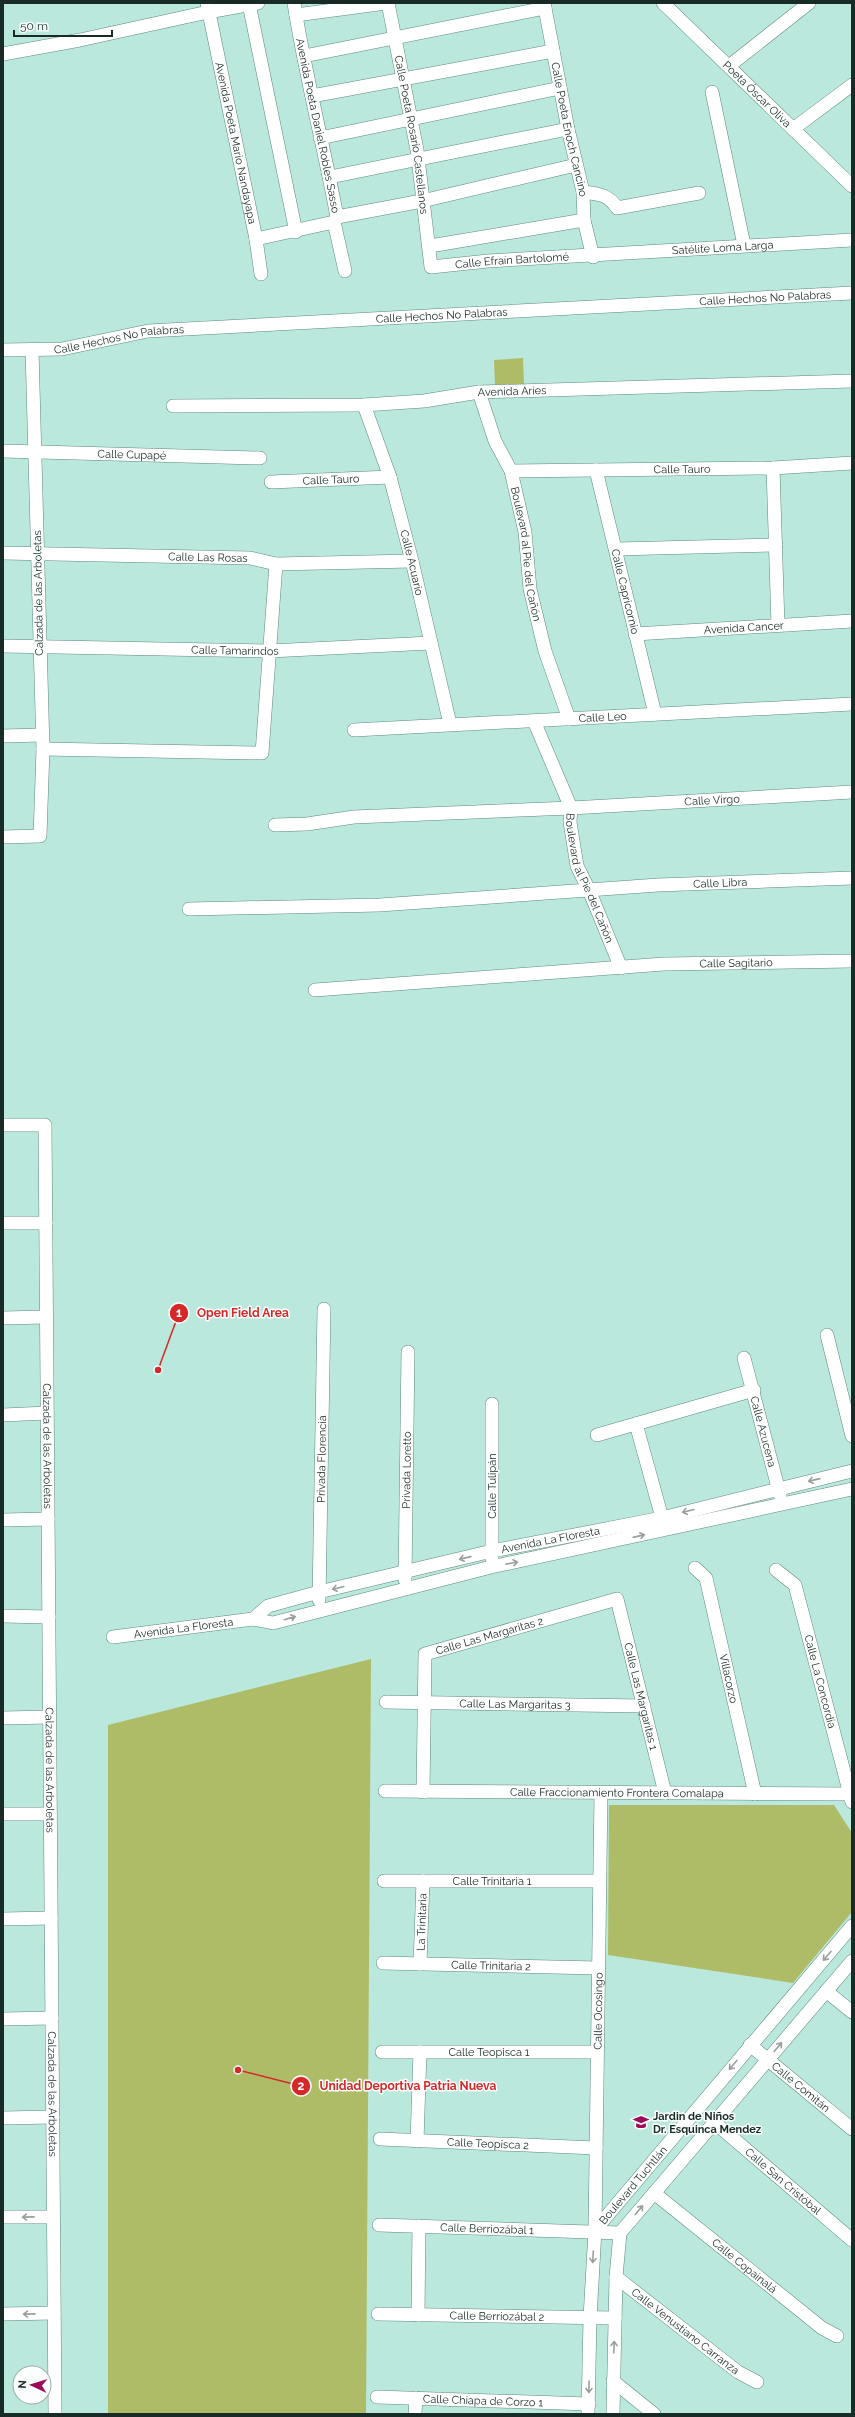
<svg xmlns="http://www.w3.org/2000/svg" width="855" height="2417" font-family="Raleway,sans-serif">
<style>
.green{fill:#aebc67}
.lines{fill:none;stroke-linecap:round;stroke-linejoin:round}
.minor-casing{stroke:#5e897e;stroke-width:14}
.minor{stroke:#fff;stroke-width:13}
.oneway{stroke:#98a09e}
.labels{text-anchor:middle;stroke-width:3;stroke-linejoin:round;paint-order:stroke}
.street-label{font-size:11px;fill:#192b27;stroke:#fafffe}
.poi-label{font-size:11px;font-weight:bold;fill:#192b27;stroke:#fafffe;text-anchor:start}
.leader{fill:none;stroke:#d62828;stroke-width:1.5}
.callout-dot{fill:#d62828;stroke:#fafffe;stroke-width:1.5}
.mark-label{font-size:12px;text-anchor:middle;font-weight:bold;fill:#fff}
.callout-label{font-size:12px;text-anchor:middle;font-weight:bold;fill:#d62828;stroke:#fafffe;stroke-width:3;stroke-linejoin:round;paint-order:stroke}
</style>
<rect width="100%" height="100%" fill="#bae8dc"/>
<!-- green -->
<g class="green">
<polygon points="523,358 524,384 495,386 494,360"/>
<polygon points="371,1659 366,2414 108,2414 108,1725"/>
<polygon points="609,1805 834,1805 852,1833 852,1912 793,1983 608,1955"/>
</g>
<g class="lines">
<defs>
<g id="minor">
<path id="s1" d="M207,3l49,236 5,35"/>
<path id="s2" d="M294,3c11,72 30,143 43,214l-3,5 11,49"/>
<path id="s3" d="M388,3l29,147 14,117 57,-6 364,-21"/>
<path id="s4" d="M544,3l24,126 15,63 1,28 9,37"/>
<path id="s5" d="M663,3l189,183"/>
<polyline points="249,4 296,232"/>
<polyline points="296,15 386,3"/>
<polyline points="3,54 80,40 208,12 258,3"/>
<polyline points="304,56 545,8"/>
<polyline points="729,66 809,3"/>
<polyline points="712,92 744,245"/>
<polyline points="312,96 553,51"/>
<polyline points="793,129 852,85"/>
<polyline points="320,138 560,88"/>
<polyline points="330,177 568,129"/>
<path d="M583,192c15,2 25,2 34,16l82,-15"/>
<polyline points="337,217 422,201 576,165"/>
<polyline points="256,239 334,222"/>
<polyline points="430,246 584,220"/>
<path id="s6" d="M3,350l59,-1 86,-18 704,-38"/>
<path id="s7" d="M479,392l16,49 16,30 14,61 5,57 15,62 24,68"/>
<path id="s8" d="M364,405l26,72 22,84 38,163"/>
<path id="s9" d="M173,406l191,-1 60,-4 55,-9 373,-11"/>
<path id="s10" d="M3,451l257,7"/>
<polyline points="773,468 778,625"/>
<path id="s11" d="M596,470l59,244"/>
<path id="s12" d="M511,471l262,-3 79,-5"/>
<path id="s13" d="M271,482l119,-5"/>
<polyline points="617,549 776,545"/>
<path id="s14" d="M3,553l247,5 26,6 136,-3"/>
<path id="s15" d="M635,634l217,-13"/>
<path id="s16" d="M3,646l267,5 161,-8"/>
<path id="s17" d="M534,721l37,87 -1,14 7,44 12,24 32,78"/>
<path id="s18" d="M354,730l498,-26"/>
<polyline points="3,736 41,735"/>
<polyline points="43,749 262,753 276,564"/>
<path id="s19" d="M275,825l32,-1 47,-7 217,-9 281,-16"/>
<polyline points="3,837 40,836 43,749 32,350"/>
<path id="s20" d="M189,909l191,-4 278,-20 194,-7"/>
<path id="s21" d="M315,990l349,-26 188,-3"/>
<path id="s22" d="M3,1125h42l10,1289"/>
<polyline points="3,1223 46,1223"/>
<polyline points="3,1318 46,1317"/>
<polyline points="827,1335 852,1436"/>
<path id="s23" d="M744,1358l36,137"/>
<polyline points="3,1415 47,1413"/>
<polyline points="636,1424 664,1525"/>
<polyline points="597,1435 754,1390"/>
<polyline points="3,1520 48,1519"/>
<polyline points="492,1559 492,1404"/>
<path id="s24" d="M695,1568l11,10 49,216"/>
<path id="s25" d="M776,1570l19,15 57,217"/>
<path id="s26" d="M405,1580l3,-228"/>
<path id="s27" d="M319,1600l5,-291"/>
<polyline points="3,1616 49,1617"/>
<path id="s28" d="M253,1619l15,-13 51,-14 173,-41 170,-33 190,-47"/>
<path id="s29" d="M113,1637l140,-18 20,4 218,-56 361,-78"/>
<path id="s30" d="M386,1702l258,4"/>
<polyline points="3,1718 49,1717"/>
<path id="s31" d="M385,1791l465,3"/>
<path id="s32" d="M423,1792l2,-138 192,-55 48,194"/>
<polyline points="3,1814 50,1814"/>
<path id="s33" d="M384,1881h215"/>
<polyline points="3,1919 51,1918"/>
<path id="s34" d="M383,1963l215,5"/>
<path id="s35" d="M420,1964l3,-83"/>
<polyline points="826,1991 852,2012"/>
<polyline points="3,2019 52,2018"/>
<path id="s36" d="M750,2045l102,84"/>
<path id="s37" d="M382,2052h215"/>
<polyline points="3,2118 53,2117"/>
<path id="s38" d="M714,2122l138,118"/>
<path id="s39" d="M380,2139l216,9"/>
<polyline points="417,2141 420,2052"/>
<path id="s40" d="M654,2193l168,135 15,8"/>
<polyline points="3,2217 53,2217"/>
<path id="s41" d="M379,2225l241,8"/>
<path id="s42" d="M595,2230l6,-437"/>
<path id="s43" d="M616,2277l122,95 19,10"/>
<polyline points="3,2314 54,2313"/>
<path id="s44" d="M378,2314l237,4"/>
<polyline points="418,2315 419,2226"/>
<polyline points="613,2381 654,2414"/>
<path id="s45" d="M377,2397l212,7"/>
<polyline points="415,2414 416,2398"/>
<path id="s46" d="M588,2414l2,-96 5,-88 257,-304"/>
<polyline points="613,2414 616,2277 620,2233 852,1961"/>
</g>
</defs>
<!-- minor casing -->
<use href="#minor" class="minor-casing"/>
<!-- minor -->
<use href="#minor" class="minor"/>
</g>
<!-- one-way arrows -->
<defs><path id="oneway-shaft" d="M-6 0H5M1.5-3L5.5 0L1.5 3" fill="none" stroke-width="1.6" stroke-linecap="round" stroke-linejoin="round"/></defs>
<g class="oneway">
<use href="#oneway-shaft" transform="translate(814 1480) rotate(167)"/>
<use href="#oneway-shaft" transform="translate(688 1511) rotate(166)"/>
<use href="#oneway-shaft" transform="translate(639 1536) rotate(-13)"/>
<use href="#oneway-shaft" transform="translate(465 1558) rotate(167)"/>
<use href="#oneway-shaft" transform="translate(512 1563) rotate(-11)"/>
<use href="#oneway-shaft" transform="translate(338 1588) rotate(166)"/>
<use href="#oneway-shaft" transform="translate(290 1618) rotate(-16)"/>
<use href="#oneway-shaft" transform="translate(827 1956) rotate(131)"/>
<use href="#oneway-shaft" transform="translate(778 2047) rotate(-50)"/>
<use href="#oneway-shaft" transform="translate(733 2065) rotate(130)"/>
<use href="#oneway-shaft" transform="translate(639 2210) rotate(-50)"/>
<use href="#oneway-shaft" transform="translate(28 2217) rotate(179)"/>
<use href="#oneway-shaft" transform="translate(593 2257) rotate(93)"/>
<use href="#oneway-shaft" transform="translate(29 2314) rotate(179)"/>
<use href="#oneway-shaft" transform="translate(614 2347) rotate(-88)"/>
<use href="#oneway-shaft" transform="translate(589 2387) rotate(91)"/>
</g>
<!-- icons -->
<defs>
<symbol id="school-bare" viewBox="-9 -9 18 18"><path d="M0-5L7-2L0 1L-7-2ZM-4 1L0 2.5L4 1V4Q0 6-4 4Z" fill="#9d0c59" stroke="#fafffe" stroke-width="2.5" paint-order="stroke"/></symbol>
</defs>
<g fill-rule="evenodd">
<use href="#school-bare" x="630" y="2111" width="22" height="22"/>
</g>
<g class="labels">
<!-- street labels -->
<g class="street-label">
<text dy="4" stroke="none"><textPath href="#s5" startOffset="131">Poeta Óscar Oliva</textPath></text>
<text dy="4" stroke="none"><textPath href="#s2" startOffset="125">Avenida Poeta Daniel Robles Sasso</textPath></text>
<text dy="4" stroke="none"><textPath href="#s4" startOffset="129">Calle Poeta Enoch Cancino</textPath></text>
<text dy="4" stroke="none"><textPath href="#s3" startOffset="134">Calle Poeta Rosario Castellanos</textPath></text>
<text dy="4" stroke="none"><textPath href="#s1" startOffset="143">Avenida Poeta Mario Nandayapa</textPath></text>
<text dy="4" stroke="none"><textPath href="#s3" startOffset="560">Satélite Loma Larga</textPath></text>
<text dy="4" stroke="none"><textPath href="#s3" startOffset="349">Calle Efraín Bartolomé</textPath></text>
<text dy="4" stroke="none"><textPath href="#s6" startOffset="765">Calle Hechos No Palabras</textPath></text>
<text dy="4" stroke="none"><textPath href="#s6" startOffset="441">Calle Hechos No Palabras</textPath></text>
<text dy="4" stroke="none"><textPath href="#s6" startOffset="117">Calle Hechos No Palabras</textPath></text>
<text dy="4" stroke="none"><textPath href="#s9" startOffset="340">Avenida Aries</textPath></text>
<text dy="4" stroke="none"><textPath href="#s10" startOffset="129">Calle Cupapé</textPath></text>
<text dy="4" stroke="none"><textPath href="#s12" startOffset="171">Calle Tauro</textPath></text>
<text dy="4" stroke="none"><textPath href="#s13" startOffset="60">Calle Tauro</textPath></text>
<text dy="4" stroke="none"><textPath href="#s7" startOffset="170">Boulevard al Pie del Cañón</textPath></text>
<text dy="4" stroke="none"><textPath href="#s14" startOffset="205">Calle Las Rosas</textPath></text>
<text dy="4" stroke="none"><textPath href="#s8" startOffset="165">Calle Acuario</textPath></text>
<text dy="4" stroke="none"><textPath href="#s11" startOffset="125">Calle Capricornio</textPath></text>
<text transform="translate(38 593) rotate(-91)" y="4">Calzada de las Arboletas</text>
<text dy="4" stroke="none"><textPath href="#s15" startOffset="109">Avenida Cancer</textPath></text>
<text dy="4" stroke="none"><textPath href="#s16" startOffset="232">Calle Tamarindos</textPath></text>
<text dy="4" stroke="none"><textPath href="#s18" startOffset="249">Calle Leo</textPath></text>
<text dy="4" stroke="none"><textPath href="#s19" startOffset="438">Calle Virgo</textPath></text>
<text dy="4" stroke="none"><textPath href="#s17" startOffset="168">Boulevard al Pie del Cañón</textPath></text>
<text dy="4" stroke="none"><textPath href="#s20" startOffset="532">Calle Libra</textPath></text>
<text dy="4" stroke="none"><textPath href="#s21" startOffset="422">Calle Sagitario</textPath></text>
<text dy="4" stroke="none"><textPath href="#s23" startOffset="76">Calle Azucena</textPath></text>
<text dy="4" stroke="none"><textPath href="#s22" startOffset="363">Calzada de las Arboletas</textPath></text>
<text dy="4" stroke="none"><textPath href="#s27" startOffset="141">Privada Florencia</textPath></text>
<text dy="4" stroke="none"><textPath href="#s26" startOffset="110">Privada Loretto</textPath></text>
<text transform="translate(492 1486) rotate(-90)" y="4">Calle Tulipán</text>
<text dy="4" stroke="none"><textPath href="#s28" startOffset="310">Avenida La Floresta</textPath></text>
<text dy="4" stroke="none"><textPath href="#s29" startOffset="71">Avenida La Floresta</textPath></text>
<text dy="4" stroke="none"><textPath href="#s32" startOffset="205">Calle Las Margaritas 2</textPath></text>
<text dy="4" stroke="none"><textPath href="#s24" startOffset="118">Villacorzo</textPath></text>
<text dy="4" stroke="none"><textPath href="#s25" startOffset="124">Calle La Concordia</textPath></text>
<text dy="4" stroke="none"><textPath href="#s32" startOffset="438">Calle Las Margaritas 1</textPath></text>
<text dy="4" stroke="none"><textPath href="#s30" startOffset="129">Calle Las Margaritas 3</textPath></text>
<text dy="4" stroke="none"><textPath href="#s22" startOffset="687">Calzada de las Arboletas</textPath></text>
<text dy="4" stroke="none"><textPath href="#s31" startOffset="232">Calle Fraccionamiento Frontera Comalapa</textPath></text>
<text dy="4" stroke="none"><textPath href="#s33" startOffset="108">Calle Trinitaria 1</textPath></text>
<text dy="4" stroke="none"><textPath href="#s35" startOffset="42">La Trinitaria</textPath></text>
<text dy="4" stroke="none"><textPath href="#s34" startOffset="108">Calle Trinitaria 2</textPath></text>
<text dy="4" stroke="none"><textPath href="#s42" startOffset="219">Calle Ocosingo</textPath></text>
<text dy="4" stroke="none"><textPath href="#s37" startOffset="107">Calle Teopisca 1</textPath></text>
<text dy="4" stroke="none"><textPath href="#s36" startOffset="66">Calle Comitán</textPath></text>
<text dy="4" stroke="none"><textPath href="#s22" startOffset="1011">Calzada de las Arboletas</textPath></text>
<text dy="4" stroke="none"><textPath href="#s39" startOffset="108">Calle Teopisca 2</textPath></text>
<text dy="4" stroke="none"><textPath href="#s38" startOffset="91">Calle San Cristóbal</textPath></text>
<text dy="4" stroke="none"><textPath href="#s46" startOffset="243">Boulevard Tuchtlán</textPath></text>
<text dy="4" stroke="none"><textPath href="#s41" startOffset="108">Calle Berriozábal 1</textPath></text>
<text dy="4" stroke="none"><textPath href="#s40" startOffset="116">Calle Copainalá</textPath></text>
<text dy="4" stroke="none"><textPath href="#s44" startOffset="119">Calle Berriozábal 2</textPath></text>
<text dy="4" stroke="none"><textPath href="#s43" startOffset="88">Calle Venustiano Carranza</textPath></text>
<text dy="4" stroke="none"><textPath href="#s45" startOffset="106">Calle Chiapa de Corzo 1</textPath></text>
</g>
<!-- poi labels -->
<g class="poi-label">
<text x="653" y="2120">Jardin de Niños<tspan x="653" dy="13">Dr. Esquinca Mendez</tspan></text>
</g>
</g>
<!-- callouts -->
<path class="leader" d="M158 1370L179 1313M238 2070L301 2086"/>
<g class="callout-dot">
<circle cx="158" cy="1370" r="4"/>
<circle cx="238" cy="2070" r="4"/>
<circle cx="179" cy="1313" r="10"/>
<circle cx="301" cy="2086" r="10"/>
</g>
<g class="mark-label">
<text x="179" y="1317">1</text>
<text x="301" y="2090">2</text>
</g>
<g class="callout-label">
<text x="243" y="1317">Open Field Area</text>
<text x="408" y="2090">Unidad Deportiva Patria Nueva</text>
</g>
<!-- border -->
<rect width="855" height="2417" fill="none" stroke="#192b27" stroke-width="8"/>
<!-- north arrow -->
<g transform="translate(32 2385) rotate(274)"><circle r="19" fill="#fafffe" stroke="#a0aaa8"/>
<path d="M0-3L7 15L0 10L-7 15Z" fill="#9d0c59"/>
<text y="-6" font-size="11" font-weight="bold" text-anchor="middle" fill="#192b27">N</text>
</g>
<!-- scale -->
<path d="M14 30v6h98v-6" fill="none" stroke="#192b27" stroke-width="2"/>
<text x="20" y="30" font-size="12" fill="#192b27" stroke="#fafffe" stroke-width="3" paint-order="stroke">50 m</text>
</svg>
